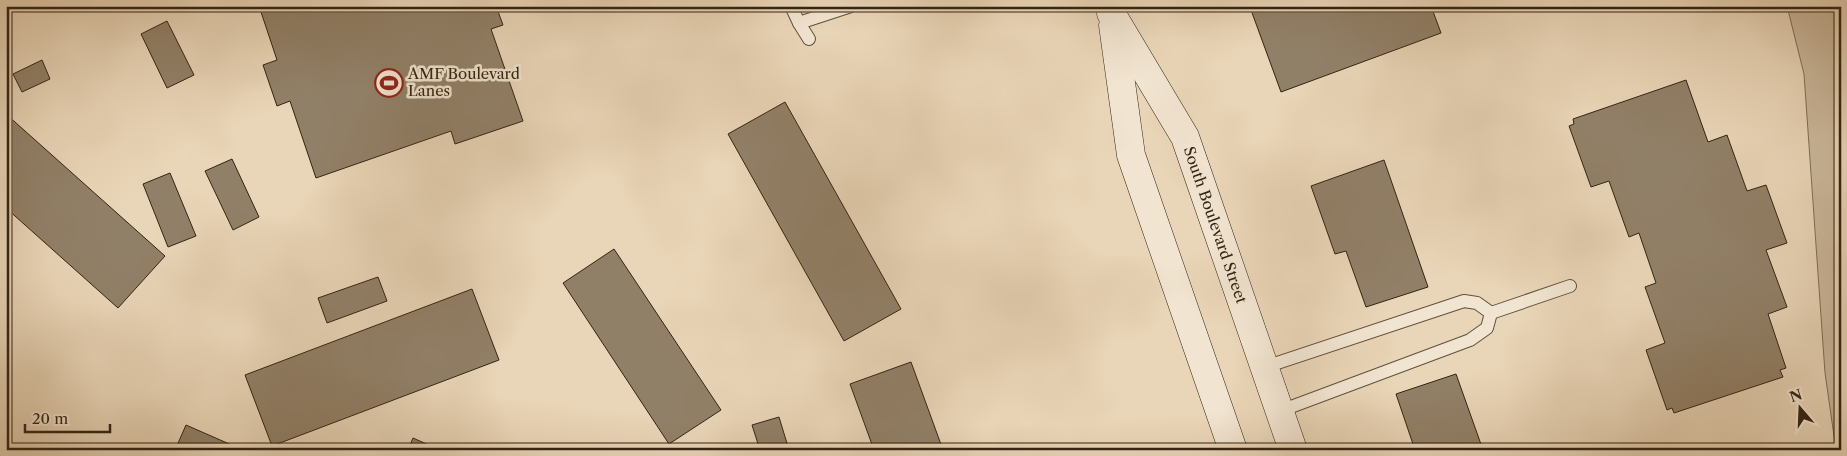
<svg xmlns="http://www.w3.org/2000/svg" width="1847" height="456" font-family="'Libre Caslon Text',serif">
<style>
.green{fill:#cab79b;stroke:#7e6e57}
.building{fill:#918068;stroke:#322413}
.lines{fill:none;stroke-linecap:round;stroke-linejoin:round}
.lane-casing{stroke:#60503c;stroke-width:14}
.secondary-casing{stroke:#322413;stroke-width:29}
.lane{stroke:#f1e4d0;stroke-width:12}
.secondary{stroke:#f1e4d0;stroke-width:28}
.labels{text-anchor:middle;stroke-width:5;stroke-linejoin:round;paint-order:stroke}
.poi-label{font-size:15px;fill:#322413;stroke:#f1e4d0;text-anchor:start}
.street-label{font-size:15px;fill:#322413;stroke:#f1e4d0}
</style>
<rect width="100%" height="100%" fill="#e9d5b7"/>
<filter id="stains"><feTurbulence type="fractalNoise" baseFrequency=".004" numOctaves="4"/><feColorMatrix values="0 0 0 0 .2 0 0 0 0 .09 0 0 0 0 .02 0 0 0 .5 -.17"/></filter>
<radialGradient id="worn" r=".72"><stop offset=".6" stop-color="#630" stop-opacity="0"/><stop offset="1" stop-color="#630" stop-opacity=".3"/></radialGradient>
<!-- green -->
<polygon class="green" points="1787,6 1841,6 1841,450 1836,450 1825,373 1804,74"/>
<!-- building -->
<g class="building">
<polygon points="259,6 496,6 503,25 491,29 523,121 455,144 451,131 316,178 290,101 277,106 263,65 277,60"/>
<polygon points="1260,6 1431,6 1441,33 1281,92 1251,10"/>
<polygon points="167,21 194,75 167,88 141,34"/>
<polygon points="42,60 50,79 22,92 13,74"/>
<polygon points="1686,80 1708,142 1727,135 1747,191 1766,185 1787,243 1766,250 1787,307 1768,314 1786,368 1780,370 1783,377 1674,413 1672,408 1667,410 1646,350 1665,343 1645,287 1656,283 1639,233 1629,237 1609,181 1591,187 1569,126 1574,124 1573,119"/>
<polygon points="785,102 901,309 844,341 728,134"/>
<polygon points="6,114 165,256 118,308 6,208"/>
<polygon points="232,159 259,217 233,230 205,171"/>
<polygon points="1384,160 1428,287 1366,307 1346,251 1335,254 1311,186"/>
<polygon points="170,173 196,236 168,247 143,184"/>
<polygon points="614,249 721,410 669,444 563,283"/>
<polygon points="378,277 387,301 327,323 318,298"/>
<polygon points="472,289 499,360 272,446 245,375"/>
<polygon points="911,362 943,450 874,450 850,384"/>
<polygon points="1456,374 1483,450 1415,450 1396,394"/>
<polygon points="779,417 789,450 760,450 752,425"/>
<polygon points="186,425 243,450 175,450"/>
<polygon points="413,438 440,450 408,450"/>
</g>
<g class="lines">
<defs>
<g id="lane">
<polyline points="791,6 799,23 851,6"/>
<polyline points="799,23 809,39"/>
<polyline points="1491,313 1570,286"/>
<polyline points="1265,367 1464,301 1477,303 1491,313"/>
<polyline points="1280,411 1470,340 1487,328 1491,313"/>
</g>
<g id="secondary">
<polyline points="1111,13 1185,137 1293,450"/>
<polyline points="1113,25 1131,155 1233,450"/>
</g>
</defs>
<!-- lane casing -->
<use href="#lane" class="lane-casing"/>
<!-- secondary casing -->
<use href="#secondary" class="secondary-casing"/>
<!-- lane -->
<use href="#lane" class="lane"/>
<!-- secondary -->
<use href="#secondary" class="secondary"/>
</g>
<!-- icons -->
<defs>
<symbol id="stadium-ring" viewBox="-11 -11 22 22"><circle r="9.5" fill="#f1e4d0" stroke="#8f2418" stroke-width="1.5"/><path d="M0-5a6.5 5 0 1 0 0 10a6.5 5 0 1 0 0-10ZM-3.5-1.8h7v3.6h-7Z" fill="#8f2418"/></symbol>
</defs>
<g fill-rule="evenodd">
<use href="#stadium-ring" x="373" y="67" width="32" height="32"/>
</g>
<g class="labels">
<!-- poi labels -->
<g class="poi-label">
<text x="408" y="79">AMF Boulevard<tspan x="408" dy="17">Lanes</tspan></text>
</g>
<!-- street labels -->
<g class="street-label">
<text transform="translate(1215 225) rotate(71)" y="5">South Boulevard Street</text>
</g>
</g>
<!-- margin -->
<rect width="1847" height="456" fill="none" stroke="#e9d5b7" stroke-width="25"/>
<rect x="8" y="8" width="1832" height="441" fill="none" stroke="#322413" stroke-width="2.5"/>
<rect x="12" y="12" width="1822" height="431" fill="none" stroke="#322413"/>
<!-- north arrow -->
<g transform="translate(1800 408) rotate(341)" stroke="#f1e4d0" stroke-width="4" paint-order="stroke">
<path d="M0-4L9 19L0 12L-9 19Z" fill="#322413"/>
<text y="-8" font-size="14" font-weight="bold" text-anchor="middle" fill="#322413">N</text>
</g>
<!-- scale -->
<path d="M25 424v8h85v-8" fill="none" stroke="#322413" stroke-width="2.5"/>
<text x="32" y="424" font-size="15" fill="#322413" stroke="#f1e4d0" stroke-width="4" paint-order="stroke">20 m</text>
<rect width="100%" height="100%" filter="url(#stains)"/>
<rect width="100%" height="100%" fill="url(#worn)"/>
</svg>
